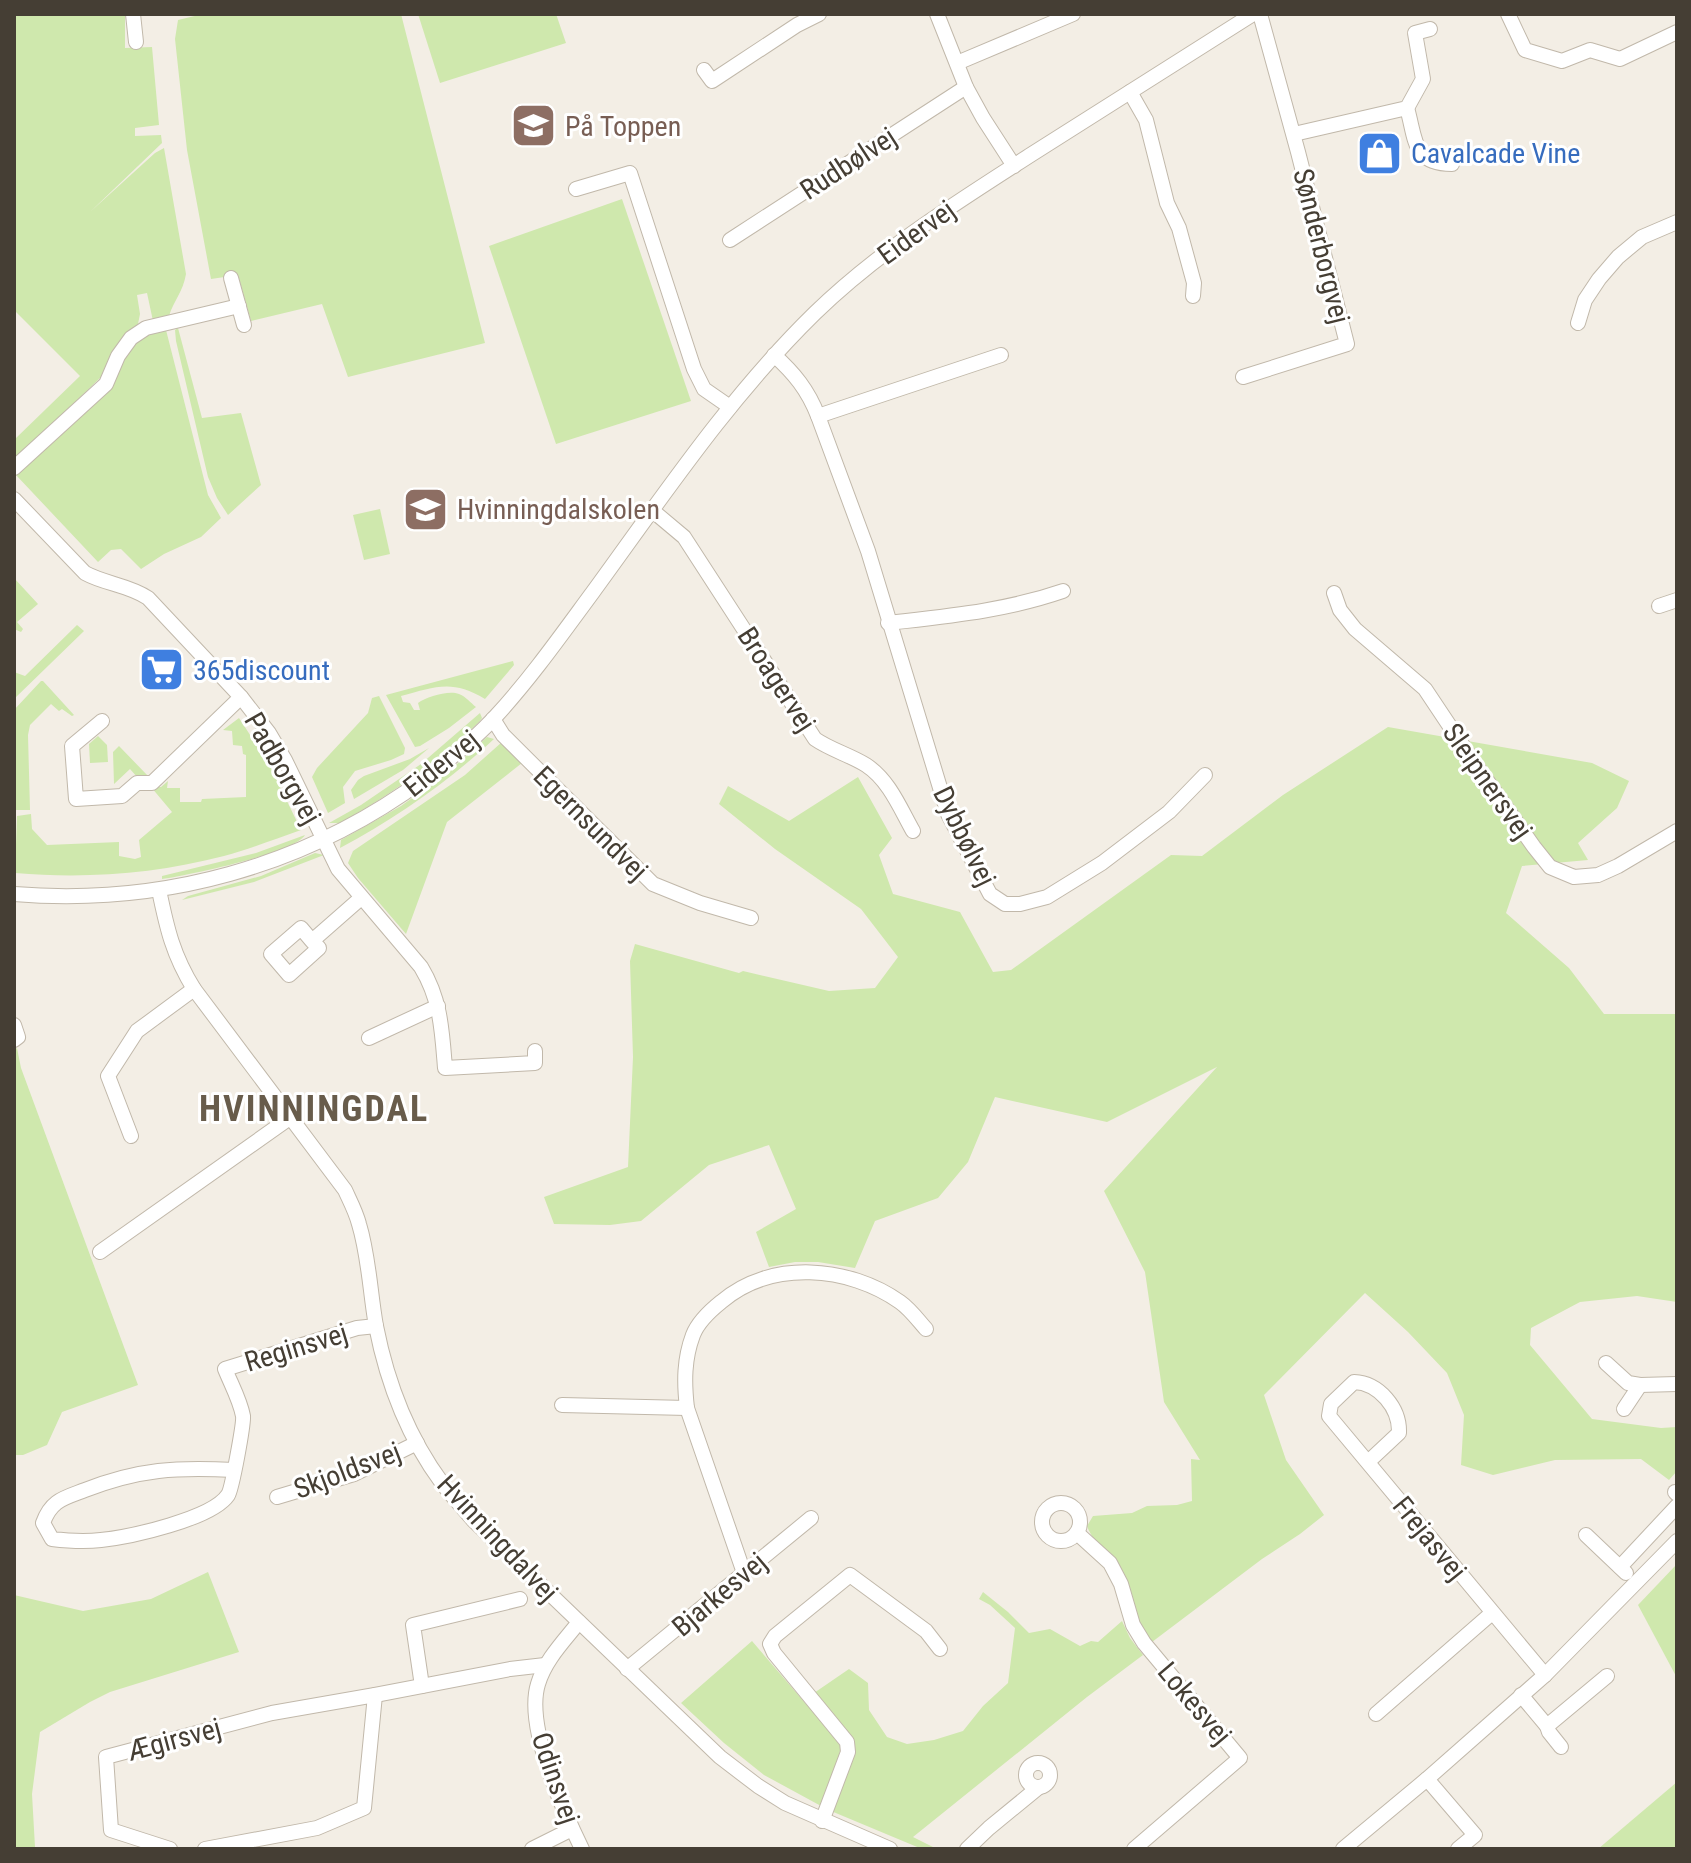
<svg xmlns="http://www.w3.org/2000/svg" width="1691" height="1863" font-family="'Roboto Condensed',sans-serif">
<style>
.green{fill:#cfe8ad}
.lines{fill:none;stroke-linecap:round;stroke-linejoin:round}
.minor-casing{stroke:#c1b8aa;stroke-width:16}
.minor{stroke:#fff;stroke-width:14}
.labels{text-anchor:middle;stroke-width:6;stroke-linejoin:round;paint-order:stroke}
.education-label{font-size:28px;fill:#785e54;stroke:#fff;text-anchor:start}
.shop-label{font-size:28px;fill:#366cbe;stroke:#fff;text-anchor:start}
.street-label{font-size:28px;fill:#453e34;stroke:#fff}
.district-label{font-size:36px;font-weight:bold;letter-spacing:2px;fill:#685c4b;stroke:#fff}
</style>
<rect width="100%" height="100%" fill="#f3eee5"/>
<!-- green -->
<g class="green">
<path d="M14,14h111v34l27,-1 7,78 -24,3v8l26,-1 1,8 -72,69 65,-59 9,-5 22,126c-3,18 -12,26 -17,42l-16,5 -6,-28 -10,2 3,19 -2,10 -21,21 -16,32 -87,84v-21l66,-64 -66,-66z"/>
<polygon points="203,14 401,14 485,343 348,377 322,304 251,321 238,275 211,279 187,150 175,39 178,20"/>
<polygon points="418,14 556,14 566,43 440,83"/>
<polygon points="622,199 691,401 556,444 489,246"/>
<polygon points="178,328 202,418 241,413 261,485 228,515 217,498 208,477 176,341 175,330"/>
<polygon points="166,330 208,495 221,518 201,537 164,554 141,569 121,549 111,550 98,562 16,475 101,395 133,344 146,336"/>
<polygon points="380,509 390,554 364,560 353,515"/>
<polygon points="14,578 38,604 17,622 23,629 21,632 14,629"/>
<polygon points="77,625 84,631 14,699 14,672 25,676"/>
<path d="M513,661l1,4 -29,34c-33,-20 -50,-12 -84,-3l2,6 7,1 4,7h6l-2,-7c9,-6 30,-13 41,-9 6,2 12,9 17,13l-27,21 -29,18 -5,1 -29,-52z"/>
<polygon points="41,681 43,681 74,715 72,716 62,709 59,711 51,704 30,725 28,735 30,810 16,810 14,806 14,710"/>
<polygon points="379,696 405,748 404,754 391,760 355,771 343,787 345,803 328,813 312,777 317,768 368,713 372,698"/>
<path d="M480,713l2,5 -3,4c-43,40 -88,73 -139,101h-11l32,-18 60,-41z"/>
<path d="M239,718l30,46 32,66c-26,9 -51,19 -77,26 -69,18 -139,23 -209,17l2,-57 14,-2 1,15 15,16 72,-3v14l16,3 6,-2 -2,-17 33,-28 -21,-25h10l7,-6 -1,7h13v14h21l1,-3 44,-2v-42l-3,-1 -1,-8 -9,-1 -1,-14 -9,-1z"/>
<path d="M1388,727l204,36 37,18 -12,27 -39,35 10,17 -66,6 -16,47 63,55 35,46h73v288l-40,-6 -57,6 -49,26 -1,17 62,74 69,9 16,-1v44l-8,9 -28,-21 -86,1 -62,15 -32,-10 3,-50 -17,-42 -39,-41 -43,-39 -101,102 22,65 38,55 -24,19 -38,25 -110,83c-9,-13 -16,-25 -20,-40 -3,-8 -3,-18 -7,-25 -9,-20 -31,-31 -38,-51l6,-10 39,-3 15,-7 30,-1 15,-4 -1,-42 9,1 -36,-58 -19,-130 -41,-81 113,-124 -110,55 -112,-25 -27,65 -30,36 -63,23 -20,47 -37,-6h-23l-26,5 -13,-35 40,-23 -27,-64 -60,20 -68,56 -31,4 -56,-1 -10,-27 84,-30 5,-110 -3,-96 5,-17 104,29 4,-2 86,20 46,-3 23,-31 -37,-48 -86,-60 -56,-45 9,-18 61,35 69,-44 34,61 -13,17 14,39 67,18 33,60 18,-2 160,-115 31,1 81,-61z"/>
<polygon points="98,736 107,745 108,762 90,763 89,744"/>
<path d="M487,737l7,2c-46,43 -98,79 -154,109l1,-8 60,-34 46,-33z"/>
<polygon points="502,742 522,763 447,822 406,934 358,878 348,863 353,851 465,775"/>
<polygon points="119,746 148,776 138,778 130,769 114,784 113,752"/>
<polygon points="429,748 403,770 354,799 351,790 358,780 364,776 410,759"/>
<path d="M305,835c-10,18 -117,40 -143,44v-3l94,-23z"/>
<polygon points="315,853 324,855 254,882 182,900 188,896 261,876"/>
<polygon points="17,1048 21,1068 138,1385 62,1412 47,1445 23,1455 14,1455 14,1050"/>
<polygon points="1677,1564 1677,1678 1638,1605"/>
<polygon points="208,1572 239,1652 110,1692 90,1702 40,1732 32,1794 35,1847 37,1849 14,1849 14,1595 83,1611 151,1599"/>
<polygon points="983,1592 1008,1612 1029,1633 1050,1629 1080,1646 1091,1641 1098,1642 1122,1621 1130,1638 1143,1655 1087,1697 913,1837 937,1849 922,1849 831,1811 853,1750 814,1693 849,1669 868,1683 869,1710 887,1737 907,1744 934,1740 963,1731 983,1706 1008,1683 1015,1628 990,1605 979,1599"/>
<polygon points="752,1641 806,1704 827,1723 841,1746 837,1765 821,1806 764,1775 724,1743 681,1703"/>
<polygon points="1677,1782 1677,1849 1598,1849"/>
</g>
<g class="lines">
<defs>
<g id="minor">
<polyline points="133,14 136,42"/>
<polyline points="937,14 966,87 983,118 1014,166"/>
<polyline points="1508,14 1525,50 1562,61 1590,50 1620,59 1677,32"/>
<polyline points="957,63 1073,14"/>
<polyline points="704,70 712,81 797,25 819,14"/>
<polyline points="1130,92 1146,120 1167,203 1179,228 1194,283 1193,296"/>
<path d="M1407,108c9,31 5,56 45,56"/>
<polyline points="1294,134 1407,108 1423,79 1415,33 1430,29"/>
<polyline points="576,189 630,173 694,369 704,389 730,407"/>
<polyline points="730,240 966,87"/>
<polyline points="231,278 244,325"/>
<polyline points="1578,323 1585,300 1599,279 1618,257 1642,237 1677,222"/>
<path d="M774,355c20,18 34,35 44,61l50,135 80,263 42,80 15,10h15l27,-7 55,-34 67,-51 36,-37"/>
<polyline points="1243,377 1347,344 1298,152 1260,14"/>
<polyline points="818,416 1001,355"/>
<polyline points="14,468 106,384 118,356 131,338 146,328 239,306"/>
<path d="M14,499l71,74c20,11 44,12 63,25l93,99 28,36 16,27 53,109 83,98c20,33 21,64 24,101l90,-5v-12"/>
<path d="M653,511l31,26 131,202c16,11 35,16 51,26 23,15 34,43 47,66"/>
<polyline points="1334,593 1340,610 1355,629 1425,689 1471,758 1534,847 1550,867 1574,877 1598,875 1618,866 1677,831"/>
<polyline points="1659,606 1677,600"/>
<path d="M888,623c61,-7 117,-12 175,-32"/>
<polyline points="493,719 503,735 653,884 700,903 751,918"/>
<polyline points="102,721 72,746 76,799 122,796 137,783 152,783 241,697"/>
<path d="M159,890c8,39 14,65 35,99l151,201c5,11 11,22 14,34 10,33 11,68 17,102 11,56 32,111 66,157 10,13 21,25 31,37l247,237 38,29 27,17 105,46"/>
<path d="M14,894c147,12 291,-27 410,-115 25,-19 50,-39 72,-63 35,-38 66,-82 97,-124 70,-96 137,-196 222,-279 65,-63 141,-110 217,-159 74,-47 147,-93 221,-140"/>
<polyline points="312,941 319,948 289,975 271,954 301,928 312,941 361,898"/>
<polyline points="14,1025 18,1037 14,1040"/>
<polyline points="369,1038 438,1006"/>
<polyline points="131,1136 108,1076 137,1031 194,989"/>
<polyline points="100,1252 291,1117"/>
<polyline points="1606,1363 1628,1383 1640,1385 1677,1384"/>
<polyline points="562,1405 687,1408"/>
<polyline points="1624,1409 1640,1385"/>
<path d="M1368,1462l31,-29c1,-25 -20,-50 -45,-51l-23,22 -2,12 216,259"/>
<path d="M234,1470c-57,-3 -95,-1 -149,20 -21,8 -34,10 -42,33l9,16c17,2 32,3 49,1 29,-3 111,-21 127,-45 4,-6 16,-72 15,-79 -3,-16 -12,-32 -18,-47l132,-41 19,-2"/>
<polyline points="1675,1492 1677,1494"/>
<polyline points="277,1497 354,1474 417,1443"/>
<circle cx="1061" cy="1522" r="19"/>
<polyline points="1077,1533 1110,1563 1121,1584 1133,1625 1144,1643 1240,1758 1134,1849"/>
<polyline points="1586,1535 1626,1573"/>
<polyline points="1620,1567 1677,1506"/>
<path d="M744,1573l-57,-165c-3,-26 -3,-49 6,-73 5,-13 18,-25 28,-33 50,-43 128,-36 179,0 10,7 18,18 26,27"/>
<path d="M579,1622c-15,19 -34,38 -41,62 -13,42 25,126 44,165"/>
<polyline points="627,1669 811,1518"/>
<polyline points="422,1686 413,1625 520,1599"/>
<polyline points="1521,1695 1547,1726 1607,1676"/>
<polyline points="1376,1714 1492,1613"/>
<polyline points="1547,1726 1549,1732 1561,1747"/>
<circle cx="1038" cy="1775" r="12"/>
<polyline points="1427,1779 1475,1835 1458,1849"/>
<polyline points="822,1821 848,1752 847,1742 774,1653 770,1644 775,1636 850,1575 926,1631 940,1649"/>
<polyline points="170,1849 111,1830 106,1757 272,1713 375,1695 510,1669 545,1665"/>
<polyline points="205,1849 317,1828 364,1808 375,1695"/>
<polyline points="532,1849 572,1829"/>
<polyline points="967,1849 989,1828 1039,1787"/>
<polyline points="1343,1849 1427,1779 1545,1675 1677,1541"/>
</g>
</defs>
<!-- minor casing -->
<use href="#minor" class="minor-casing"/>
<!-- minor -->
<use href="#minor" class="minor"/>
</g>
<!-- icons -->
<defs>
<symbol id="school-square" viewBox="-11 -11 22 22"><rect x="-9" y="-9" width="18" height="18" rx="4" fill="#8d6e63" stroke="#fff"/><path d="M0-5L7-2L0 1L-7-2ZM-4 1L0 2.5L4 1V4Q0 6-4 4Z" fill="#fff"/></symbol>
<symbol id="shop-square" viewBox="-11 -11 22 22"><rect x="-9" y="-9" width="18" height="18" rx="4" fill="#3f7fe0" stroke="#fff"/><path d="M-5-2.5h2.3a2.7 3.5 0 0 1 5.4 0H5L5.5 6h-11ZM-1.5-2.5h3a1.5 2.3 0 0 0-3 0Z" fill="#fff"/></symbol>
<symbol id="supermarket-square" viewBox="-11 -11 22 22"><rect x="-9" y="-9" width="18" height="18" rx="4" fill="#3f7fe0" stroke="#fff"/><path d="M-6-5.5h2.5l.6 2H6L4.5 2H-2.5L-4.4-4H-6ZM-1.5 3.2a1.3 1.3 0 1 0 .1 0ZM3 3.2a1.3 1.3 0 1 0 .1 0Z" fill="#fff"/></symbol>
</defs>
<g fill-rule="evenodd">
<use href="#school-square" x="508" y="100" width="51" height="51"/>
<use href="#shop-square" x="1354" y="128" width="51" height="51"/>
<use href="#school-square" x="400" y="484" width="51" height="51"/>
<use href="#supermarket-square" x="136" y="644" width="51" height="51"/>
</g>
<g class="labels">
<!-- education labels -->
<g class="education-label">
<text x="565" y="136">På Toppen</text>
<text x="457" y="519">Hvinningdalskolen</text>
</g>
<!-- shop labels -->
<g class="shop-label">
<text x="1411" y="163">Cavalcade Vine</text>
<text x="193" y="680">365discount</text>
</g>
<!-- street labels -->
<g class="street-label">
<text transform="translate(848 163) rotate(-33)" y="10">Rudbølvej</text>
<text transform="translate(916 232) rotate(-36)" y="10">Eidervej</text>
<text transform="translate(1322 246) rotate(76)" y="10">Sønderborgvej</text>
<text transform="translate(777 679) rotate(57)" y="10">Broagervej</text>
<text transform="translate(441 763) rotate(-39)" y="10">Eidervej</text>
<text transform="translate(283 768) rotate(60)" y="10">Padborgvej</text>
<text transform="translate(1488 781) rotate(55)" y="10">Sleipnersvej</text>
<text transform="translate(591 823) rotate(45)" y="10">Egernsundvej</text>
<text transform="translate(965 836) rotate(64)" y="10">Dybbølvej</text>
<text transform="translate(296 1347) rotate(-17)" y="10">Reginsvej</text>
<text transform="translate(347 1470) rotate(-21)" y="10">Skjoldsvej</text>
<text transform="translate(498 1538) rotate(47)" y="10">Hvinningdalvej</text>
<text transform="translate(1430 1538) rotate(51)" y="10">Frejasvej</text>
<text transform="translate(719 1594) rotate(-40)" y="10">Bjarkesvej</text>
<text transform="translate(1195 1703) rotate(50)" y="10">Lokesvej</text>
<text transform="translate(174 1739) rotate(-15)" y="10">Ægirsvej</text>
<text transform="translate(556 1778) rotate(71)" y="10">Odinsvej</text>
</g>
<!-- district labels -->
<g class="district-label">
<text x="314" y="1121">HVINNINGDAL</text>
</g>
</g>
<!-- border -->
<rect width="1691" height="1863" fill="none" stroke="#453e34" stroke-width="32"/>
</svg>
